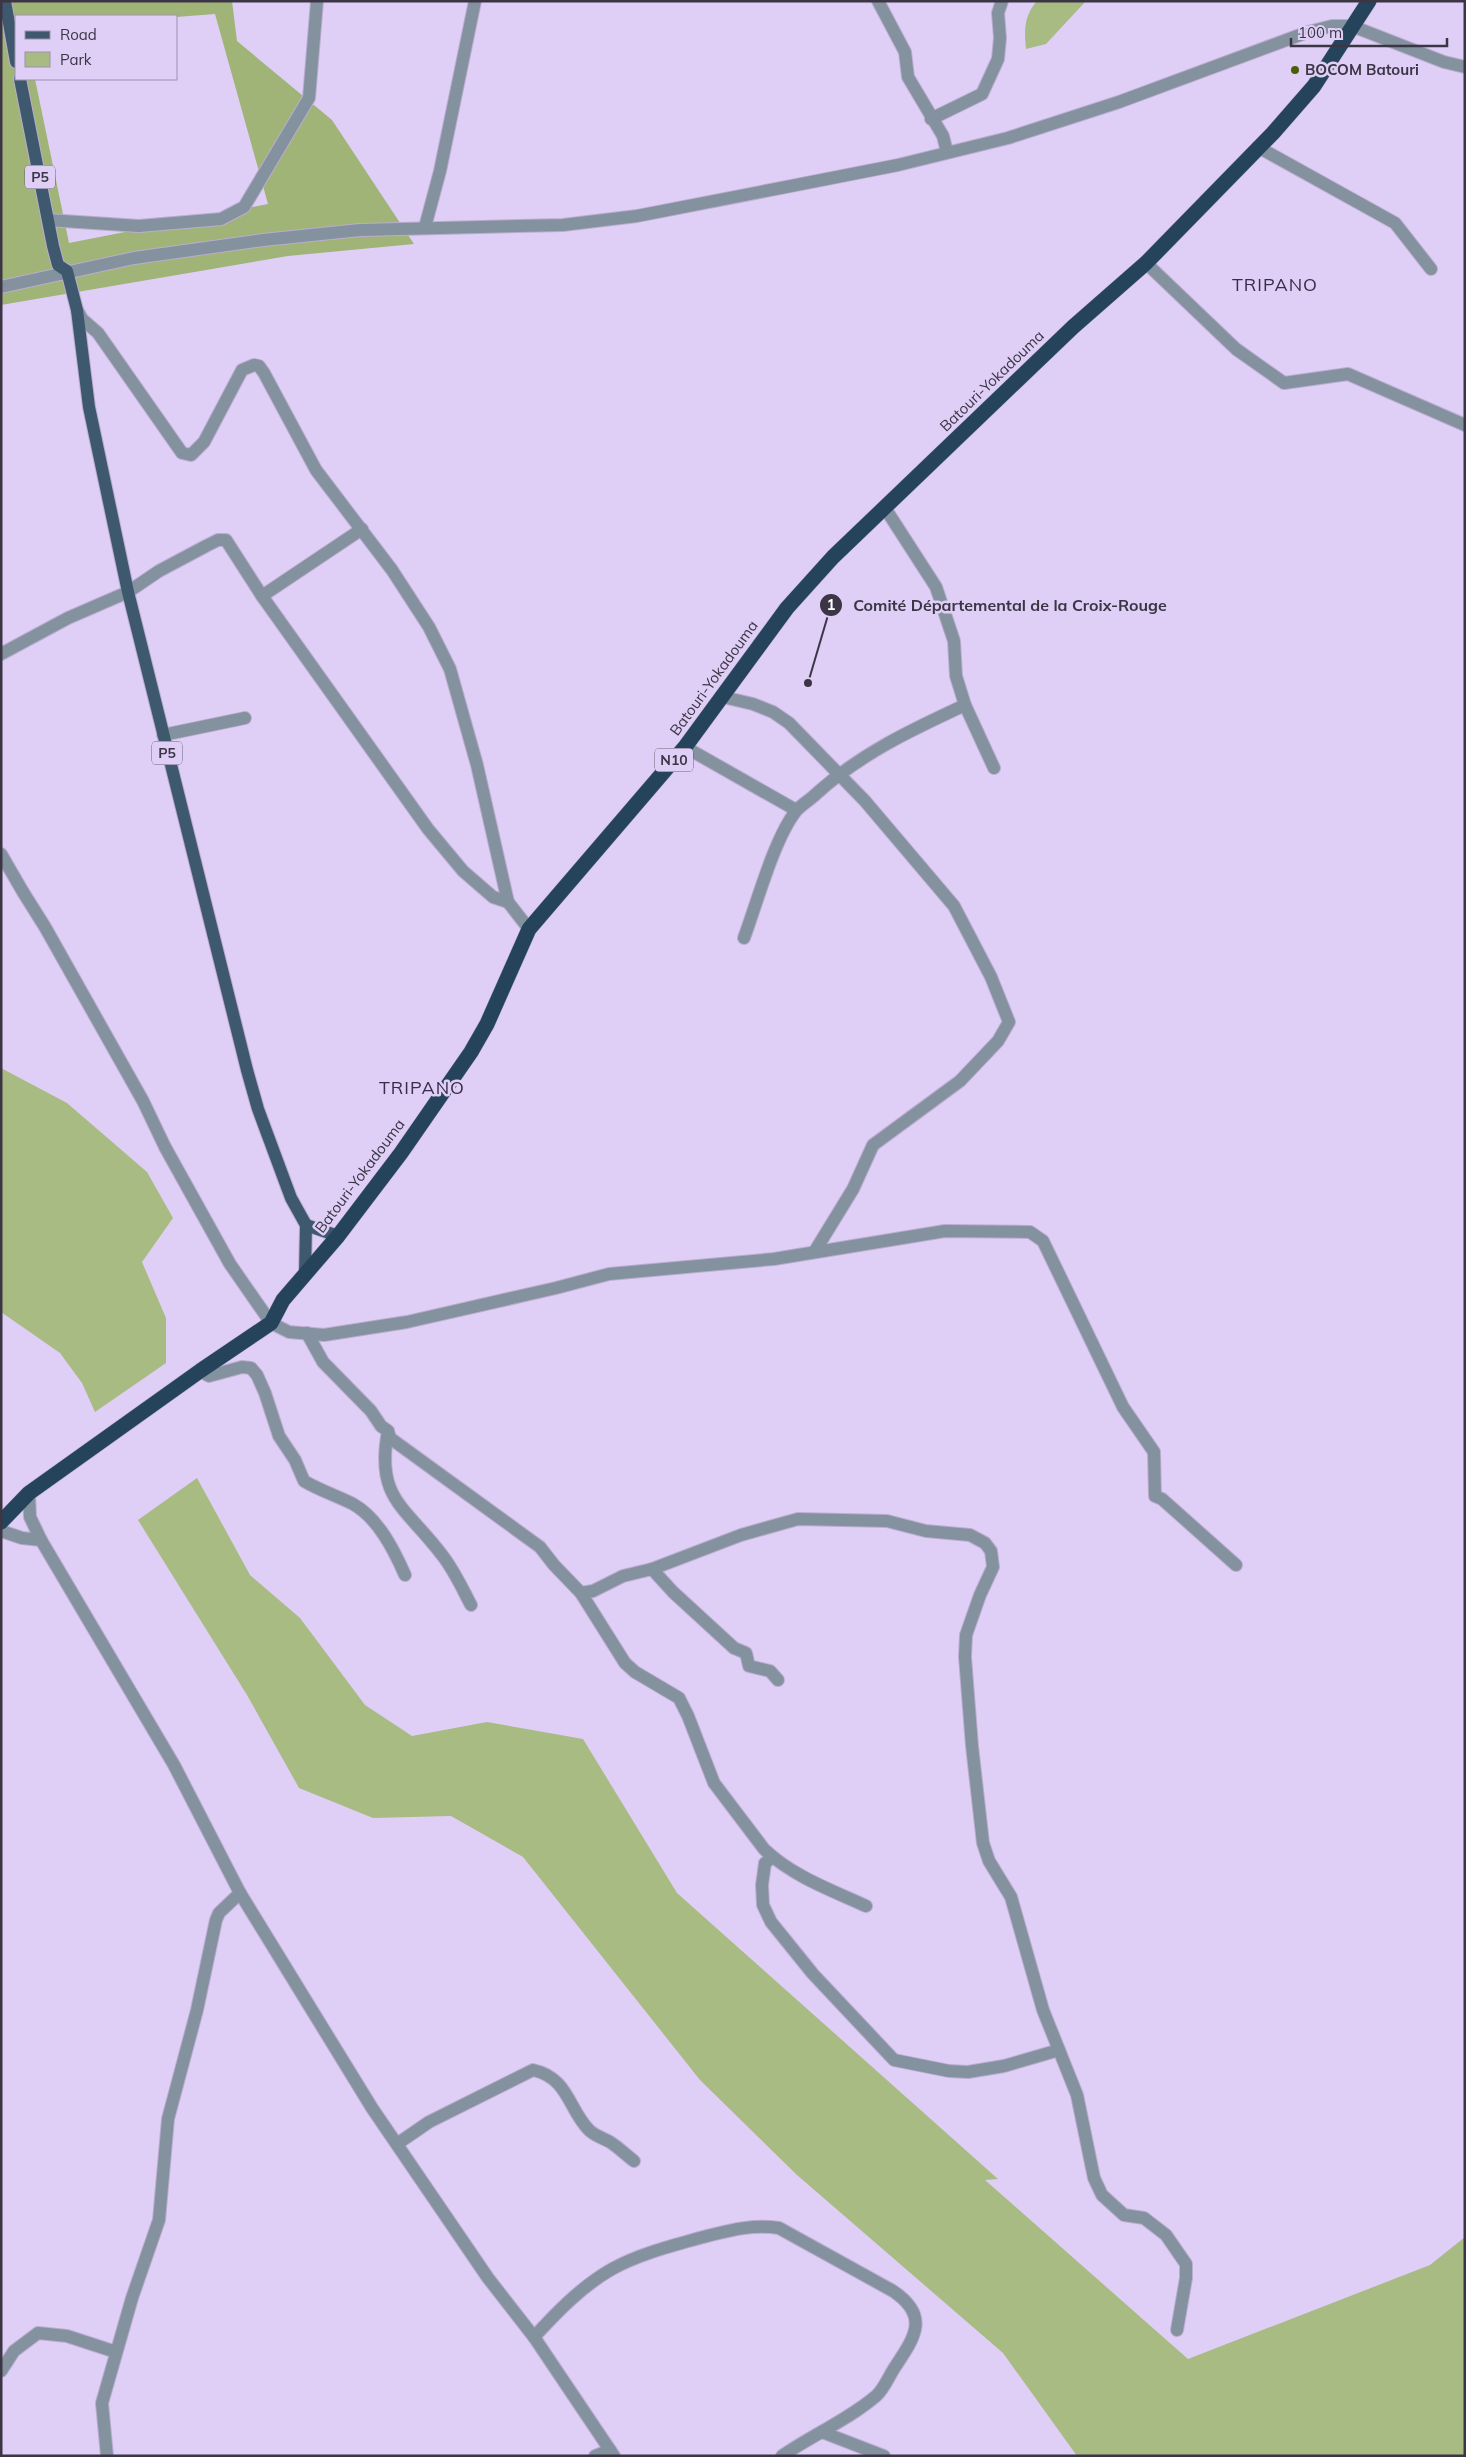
<svg xmlns="http://www.w3.org/2000/svg" width="1466" height="2457" font-family="Mulish,sans-serif">
<style>
.green{fill:#a8bb83}
.forest{fill:#a0b478;fill-rule:evenodd}
.lines{fill:none;stroke-linecap:round;stroke-linejoin:round}
.minor-casing{stroke:#bbadcf;stroke-width:14}
.major-casing{stroke:#bbadcf;stroke-width:14}
.highway-casing{stroke:#bbadcf;stroke-width:16}
.minor{stroke:#83929e;stroke-width:12}
.major{stroke:#3e596e;stroke-width:12}
.highway{stroke:#25445c;stroke-width:15}
.poi-dot{fill:#4a5e06;stroke:#dfcff6;stroke-width:2}
.labels{text-anchor:middle;stroke-width:5;stroke-linejoin:round;paint-order:stroke}
.shield{fill:#dfcff6;stroke:#6c637a;stroke-width:1}
.shield-label{font-size:14px;font-weight:bold;fill:#3b3545}
.poi-label{font-size:15px;font-weight:bold;fill:#3b3545;stroke:#dfcff6;text-anchor:start}
.street-label{font-size:15px;fill:#3b3545;stroke:#dfcff6}
.quarter-label{font-size:18px;letter-spacing:1px;fill:#392c4a;stroke:#dfcff6}
.leader{fill:none;stroke:#3b3545;stroke-width:2}
.callout-dot{fill:#3b3545;stroke:#dfcff6;stroke-width:2}
.mark-label{font-size:15px;text-anchor:middle;font-weight:bold;fill:#fff}
.callout-label{font-size:16px;text-anchor:middle;font-weight:bold;fill:#3b3545;stroke:#dfcff6;stroke-width:5;stroke-linejoin:round;paint-order:stroke}
</style>
<rect width="100%" height="100%" fill="#dfcff6"/>
<!-- green -->
<g class="green">
<path d="M1037,1h49l-40,43 -20,5c-2,-19 -2,-33 11,-48z"/>
<polygon points="1,1068 67,1103 147,1172 173,1218 142,1262 166,1318 166,1363 95,1412 82,1383 60,1353 1,1312"/>
<polygon points="197,1478 250,1575 300,1618 365,1705 412,1736 487,1722 583,1739 677,1893 998,2179 985,2180 1188,2359 1430,2265 1465,2237 1465,2456 1077,2456 1003,2353 797,2175 700,2080 523,1857 451,1816 373,1818 299,1788 247,1695 138,1520"/>
</g>
<!-- forest -->
<path class="forest" d="M1,1h231l5,40 95,79 82,124 -126,12 -287,49zM215,14l53,190 -199,39 -34,-164h-19v-63l160,1z"/>
<g class="lines">
<defs>
<g id="minor">
<polyline points="878,1 905,52 908,77 943,136 947,152"/>
<polyline points="931,119 982,94 998,59 1000,38 998,13 1002,1"/>
<polyline points="1258,147 1395,223 1431,269"/>
<polyline points="48,220 139,226 221,219 244,207 309,98 317,1"/>
<polyline points="425,227 440,171 475,1"/>
<polyline points="1146,263 1236,349 1284,383 1348,374 1465,425"/>
<polyline points="1,287 134,258 263,240 360,230 563,225 637,216 791,186 898,165 1008,138 1119,102 1308,32 1332,26 1352,26 1444,62 1465,67"/>
<polyline points="77,310 82,319 98,333 182,453 191,455 204,442 242,370 254,365 259,366 264,373 316,470 392,570 429,627 450,669 477,765 508,902 529,929"/>
<polyline points="885,508 936,587 954,641 956,676 965,705 994,768"/>
<polyline points="262,596 362,529"/>
<polyline points="1,654 68,618 128,592 159,571 206,546 218,540 226,540 262,596 428,829 463,871 493,897 508,902"/>
<polyline points="723,697 753,704 773,712 789,723 865,801 954,906 991,977 1009,1022 998,1041 960,1081 873,1145 853,1189 815,1251"/>
<polyline points="163,735 245,718"/>
<polyline points="685,747 796,810"/>
<polyline points="1,854 23,892 45,927 143,1101 165,1147 230,1264 271,1323 289,1332 324,1335 407,1322 556,1288 609,1274 774,1259 945,1231 1030,1232 1043,1241 1123,1407 1154,1452 1155,1496 1162,1499 1236,1565"/>
<path d="M744,938c13,-35 30,-99 52,-127 5,-6 14,-11 20,-17 44,-40 95,-64 149,-89"/>
<path d="M307,1333l16,29 48,49 10,15 7,5c-13,68 18,76 54,124 12,15 20,33 29,50"/>
<path d="M200,1371l9,5 33,-9 9,1 6,7 8,18 14,43 16,24 9,21c15,9 33,15 49,23 25,14 41,46 52,71"/>
<path d="M388,1431l2,7 150,109 14,18 27,28 44,70 10,9 44,26 9,18 26,67 50,66c28,27 67,41 102,57"/>
<polyline points="29,1493 30,1517 41,1540 174,1765 240,1893 372,2108 488,2278 534,2337 614,2456"/>
<polyline points="1,1531 22,1538 41,1540"/>
<polyline points="652,1569 741,1535 798,1519 887,1521 926,1531 970,1535 985,1543 991,1551 993,1567 980,1595 966,1635 965,1657 972,1746 983,1843 989,1861 1011,1897 1043,2010 1077,2095 1094,2178 1102,2195 1124,2215 1144,2218 1166,2235 1186,2264 1186,2278 1177,2330"/>
<polyline points="581,1593 593,1591 623,1576 652,1569 673,1592 734,1648 746,1653 749,1666 770,1671 778,1680"/>
<polyline points="773,1857 765,1863 762,1885 763,1905 771,1922 813,1974 894,2060 949,2071 968,2072 1004,2066 1059,2050"/>
<path d="M397,2144l32,-22 104,-52c36,8 35,39 56,60 6,6 14,8 21,12 8,5 16,13 24,19"/>
<path d="M534,2337c23,-25 48,-51 78,-68 29,-16 63,-24 95,-33 24,-6 47,-12 72,-8l114,63c37,25 22,46 2,76 -6,9 -11,22 -19,29 -28,24 -64,39 -94,60"/>
<polyline points="1,2371 14,2351 38,2333 67,2336 116,2352"/>
<polyline points="822,2432 884,2456"/>
<polyline points="107,2456 102,2403 132,2298 159,2220 168,2119 197,2010 216,1920 219,1913 240,1893"/>
<polyline points="595,2456 610,2450"/>
</g>
<g id="major">
<polyline points="5,1 16,62"/>
<polyline points="20,79 53,246 58,265 67,271 77,310 89,407 128,592 247,1070 258,1109 291,1198 306,1225 305,1274"/>
<polyline points="306,1225 338,1236"/>
</g>
<polyline id="highway" points="1,1522 29,1493 200,1371 271,1323 283,1300 338,1236 401,1153 471,1052 487,1024 529,929 685,747 787,608 833,557 1073,327 1146,263 1273,133 1314,86 1369,1"/>
</defs>
<!-- minor casing -->
<use href="#minor" class="minor-casing"/>
<!-- major casing -->
<use href="#major" class="major-casing"/>
<!-- highway casing -->
<use href="#highway" class="highway-casing"/>
<!-- minor -->
<use href="#minor" class="minor"/>
<!-- major -->
<use href="#major" class="major"/>
<!-- highway -->
<use href="#highway" class="highway"/>
</g>
<!-- markers -->
<circle class="poi-dot" cx="1295" cy="70" r="5"/>
<g class="labels">
<!-- shield labels -->
<g class="shield">
<rect x="25" y="165.5" width="30" height="23" rx="4"/>
<rect x="152" y="741.5" width="30" height="23" rx="4"/>
<rect x="655" y="748.5" width="38" height="23" rx="4"/>
</g>
<g class="shield-label">
<text x="40" y="182">P5</text>
<text x="167" y="758">P5</text>
<text x="674" y="765">N10</text>
</g>
<!-- poi labels -->
<g class="poi-label">
<text x="1305" y="75">BOCOM Batouri</text>
</g>
<!-- street labels -->
<g class="street-label">
<text transform="translate(992 381) rotate(-44)" y="5">Batouri-Yokadouma</text>
<text transform="translate(714 678) rotate(-54)" y="5">Batouri-Yokadouma</text>
<text transform="translate(360 1176) rotate(-53)" y="5">Batouri-Yokadouma</text>
</g>
<!-- quarter labels -->
<g class="quarter-label">
<text x="1275" y="291">TRIPANO</text>
<text x="422" y="1094">TRIPANO</text>
</g>
</g>
<!-- callouts -->
<path class="leader" d="M808 683L831 605"/>
<g class="callout-dot">
<circle cx="808" cy="683" r="5"/>
<circle cx="831" cy="605" r="12"/>
</g>
<g class="mark-label">
<text x="831" y="610">1</text>
</g>
<g class="callout-label">
<text x="1010" y="611">Comité Départemental de la Croix-Rouge</text>
</g>
<!-- border -->
<rect width="1466" height="2457" fill="none" stroke="#3b3545" stroke-width="5"/>
<!-- legend -->
<rect x="15" y="15" width="162" height="65" fill="#dfcff6" stroke="#9d91af"/>
<rect x="25" y="31" width="25" height="8" fill="#3e596e" stroke="#9d91af"/>
<text x="60" y="40" font-size="15" fill="#3b3545">Road</text>
<rect x="25" y="52" width="25" height="15" fill="#a8bb83" stroke="#9d91af"/>
<text x="60" y="65" font-size="15" fill="#3b3545">Park</text>
<!-- scale -->
<path d="M1291 38v8h156v-8" fill="none" stroke="#3b3545" stroke-width="2.5"/>
<text x="1298" y="38" font-size="15" fill="#3b3545" stroke="#dfcff6" stroke-width="4" paint-order="stroke">100 m</text>
</svg>
